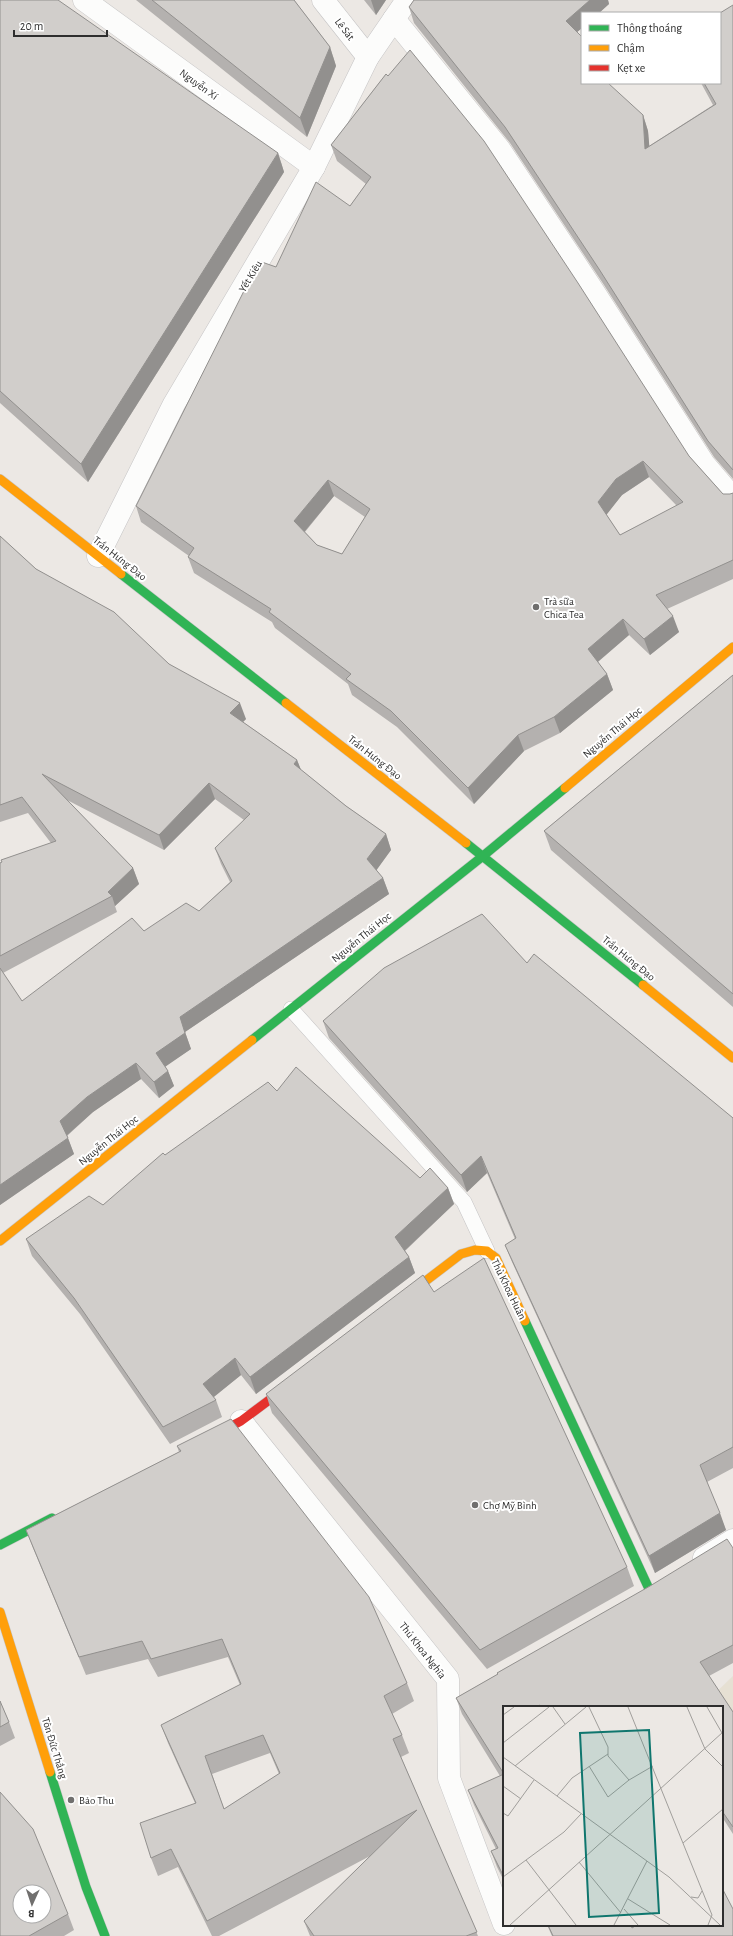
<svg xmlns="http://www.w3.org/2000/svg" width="733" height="1936" font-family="'Alegreya Sans',sans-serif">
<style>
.education{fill:#e6e0d3}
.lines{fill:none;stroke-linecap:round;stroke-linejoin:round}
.lane-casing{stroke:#c5c4c5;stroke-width:16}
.street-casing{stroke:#c5c4c5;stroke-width:23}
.fast-casing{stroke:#c5c4c5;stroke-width:10}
.slow-casing{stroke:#c5c4c5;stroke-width:10}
.jam-casing{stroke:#c5c4c5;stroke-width:10}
.lane{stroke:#fcfcfb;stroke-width:15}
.street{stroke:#fcfcfb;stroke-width:22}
.fast{stroke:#30b455;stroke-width:9}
.slow{stroke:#ff9f0a;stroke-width:9}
.jam{stroke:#e5322d;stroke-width:9}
.wall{fill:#b4b1af;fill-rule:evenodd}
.shaded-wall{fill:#92908e}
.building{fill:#d1cecb;stroke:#92908e;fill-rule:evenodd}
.poi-dot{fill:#706f6e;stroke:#fff;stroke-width:1.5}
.labels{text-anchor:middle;stroke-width:4;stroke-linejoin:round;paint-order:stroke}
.street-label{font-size:11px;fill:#2e2e2e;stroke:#fff}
.poi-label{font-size:11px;fill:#2e2e2e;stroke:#fff;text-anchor:start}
.inset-road{fill:none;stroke:#a09e9b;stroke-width:1}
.view{fill:#0f766e;fill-opacity:0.15;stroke:#0f766e;stroke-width:2}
.inset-edge{fill:none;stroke:#2e2e2e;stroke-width:2}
</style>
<rect width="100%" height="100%" fill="#ece8e4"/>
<!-- education -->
<polygon class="education" points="733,1676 733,1759 722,1707 701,1707"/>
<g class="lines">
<defs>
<polyline id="lane" points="291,1009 464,1202 487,1251"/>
<g id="street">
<polyline points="84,0 314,167"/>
<polyline points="323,0 368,57"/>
<polyline points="394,19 500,150 594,292 704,464 733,498"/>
<polyline points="98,556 174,404 314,167 368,57 407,0"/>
<polyline points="241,1421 448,1679 449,1778 504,1924"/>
<polyline points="704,1558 733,1540"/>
</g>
<g id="fast">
<polyline points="121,574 286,703"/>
<polyline points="466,843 643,985"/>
<polyline points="252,1040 483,856 565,788"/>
<polyline points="525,1321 650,1591"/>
<polyline points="0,1545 52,1518"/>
<polyline points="50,1772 86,1887 105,1936"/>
</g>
<g id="slow">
<polyline points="0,479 121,574"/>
<polyline points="286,703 466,843"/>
<polyline points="565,788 733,647"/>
<polyline points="643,985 733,1058"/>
<polyline points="0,1241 252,1040"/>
<polyline points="402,1299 461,1254 475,1250 487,1251 496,1258 525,1321"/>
<polyline points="0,1612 50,1772"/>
</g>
<polyline id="jam" points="209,1438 241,1421 292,1383"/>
</defs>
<!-- lane casing -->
<use href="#lane" class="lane-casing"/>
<!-- street casing -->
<use href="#street" class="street-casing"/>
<!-- fast casing -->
<use href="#fast" class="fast-casing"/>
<!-- slow casing -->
<use href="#slow" class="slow-casing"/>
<!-- jam casing -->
<use href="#jam" class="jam-casing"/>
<!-- lane -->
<use href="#lane" class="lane"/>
<!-- street -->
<use href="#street" class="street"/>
<!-- fast -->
<use href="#fast" class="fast"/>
<!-- slow -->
<use href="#slow" class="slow"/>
<!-- jam -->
<use href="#jam" class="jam"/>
</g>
<!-- wall -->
<g class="wall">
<polygon points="0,0 278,153 284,172 88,482 0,403"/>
<polygon points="136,0 294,0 330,47 336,66 307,137"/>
<polygon points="364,0 386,0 376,15"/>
<polygon points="414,0 608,0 609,4 599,13 582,13 582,28 577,32 582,83 643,115 648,131 649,146 713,105 701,83 720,83 733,5 733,479 714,457 604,285 510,143 414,23 409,7"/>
<path d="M386,74l303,382 34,38h7l3,-1v86l-66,30 12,23 -29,23 -21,-20 -31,27 9,12 6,16 -53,43 -36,18 -50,53 -77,-77 -45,-32 -4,-11 -73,-56 -3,-6 -78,-49 -6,-16 1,-1 -48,-34 -5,-16 140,-239 74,-61 16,-22 -29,-23 -6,-16zM649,477l28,29 -57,29 -14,-21 16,-19zM334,496l31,21 -23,37 -25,-9 -12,-13z"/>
<path d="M0,536l36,33 210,150 -3,3 54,38 4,10 45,36 40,28 5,16 -15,20 7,8 6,16 -204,138 6,17 -26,17 3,5 6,15 -15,12 -18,-19 -48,33 -26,24 7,18 -74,51v-342l51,-20 -23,-30 -28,9zM215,799l29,21 -29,28 6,16 9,18 -31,29 -55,20 -122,70 -19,-28 114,-61 -2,-6 24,-22 -6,-16 -66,-68 97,50z"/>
<polygon points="733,675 733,1007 551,850 544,831"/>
<polygon points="527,963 733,1118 733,1468 707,1482 726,1530 655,1573 512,1262 505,1245 515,1239 487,1173 467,1192 329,1038 323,1021"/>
<polygon points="277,1091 420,1178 448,1188 454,1204 405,1251 409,1257 415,1273 256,1394 241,1375 213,1397 216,1400 222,1417 170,1444 80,1314 32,1256 26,1239 103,1205 165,1155"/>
<polygon points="266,1394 627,1567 634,1586 487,1669 272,1413"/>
<path d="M177,1446l230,237 7,18 -22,13 10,21 7,18 -8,4 77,179h-168l-6,-15 66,-65 -151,80h-7l-34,-69 -20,9 -7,-18 44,-55 -27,-60 -7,-18 79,-40 -12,-28 -70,20 -10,-18 -62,16 -53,-127 -7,-18 153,-78zM270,1753l9,21 -55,35 -12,-35z"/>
<polygon points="733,1548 733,1663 709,1676 733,1712 733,1834 724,1820 722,1821 722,1707 504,1707 504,1881 497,1867 491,1851 496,1849 474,1805 468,1790 500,1776 462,1714 456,1698 498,1674 497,1673"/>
<polygon points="0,1701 9,1722 15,1738 0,1746"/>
<polygon points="68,1914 74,1930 64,1936 0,1936"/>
<polygon points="547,1925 631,1925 632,1928 733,1936 552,1936"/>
</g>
<!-- shaded-wall -->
<g class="shaded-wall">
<polygon points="371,0 386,0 376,15"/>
<polygon points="590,0 608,0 609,4 599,13 582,13 582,28 571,37 566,21"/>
<polygon points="330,47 336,66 307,137 300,118"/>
<polygon points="643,115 648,131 651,165 645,149"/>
<polygon points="278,153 284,172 88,482 81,464"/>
<polygon points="643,461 649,477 622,495 604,518 598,502 616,479"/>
<polygon points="328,480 334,496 300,537 294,521"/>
<polygon points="673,616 679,632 650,655 644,639"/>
<polygon points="623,619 629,635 594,665 588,649"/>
<polygon points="607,674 613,690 560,733 554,717"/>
<polygon points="240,703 246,719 236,729 230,713"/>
<polygon points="518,735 524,751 474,804 468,788"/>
<polygon points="297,760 303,775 294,764"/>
<polygon points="209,783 215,799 164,850 159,835"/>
<polygon points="386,834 391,850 373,875 367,859"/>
<polygon points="133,868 139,884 115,906 112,896 108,892"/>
<polygon points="383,878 389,894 185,1032 191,1049 162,1069 156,1053 180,1017"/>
<polygon points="136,1063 141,1079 93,1112 65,1137 60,1121 87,1097"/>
<polygon points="168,1071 174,1086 159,1098 154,1082"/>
<polygon points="68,1138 74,1154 0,1205 0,1185"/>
<polygon points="481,1156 487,1173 467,1192 461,1175"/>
<polygon points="448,1188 454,1204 401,1254 395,1237"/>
<polygon points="409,1257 415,1273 256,1394 250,1377"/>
<polygon points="235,1358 241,1375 209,1401 203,1384"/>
<polygon points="720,1513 726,1530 655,1573 649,1556"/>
</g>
<!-- building -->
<g class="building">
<polygon points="0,0 58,0 278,153 81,464 0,391"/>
<polygon points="152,0 294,0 330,47 300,118"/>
<polygon points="414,0 590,0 566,21 582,37 582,83 608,83 643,115 645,149 716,104 704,83 720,83 720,13 733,5 733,470 708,441 599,269 505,127 409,7"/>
<path d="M410,50l74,91 94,142 111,173 34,38h7l3,-1v67l-77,35 17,21 -29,23 -21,-20 -35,30 19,25 -53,43 -36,18 -50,53 -77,-77 -45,-32 5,-5 -82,-62 2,-3 -83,-52 6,-9 -58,-42 123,-245 17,6 40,-85 34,24 21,-29 -40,-32 55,-71 2,2zM643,461l40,41 -63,33 -22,-33 18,-23zM328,480l42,29 -28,45 -25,-9 -23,-24z"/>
<polygon points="0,536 36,569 114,612 169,664 240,703 230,713 297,760 294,764 346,806 386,834 367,859 383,878 180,1017 185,1033 156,1053 168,1071 154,1082 136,1063 87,1097 60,1121 68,1138 0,1185 0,968 22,1001 132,918 144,931 186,903 199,911 232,881 215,848 250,814 209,783 159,835 42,774 133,868 108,892 112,896 0,956 0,863 2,862 1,860 56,841 22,797 0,805"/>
<polygon points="733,675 733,994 544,831"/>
<polygon points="482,914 527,963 534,954 733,1118 733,1447 700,1465 720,1513 649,1556 505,1245 516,1238 481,1156 461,1175 323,1021 384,968"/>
<polygon points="296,1067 420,1178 430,1168 448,1188 395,1237 409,1257 250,1377 235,1358 203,1384 216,1400 163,1427 74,1298 26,1239 89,1196 103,1205 163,1153 165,1155 268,1082 277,1091"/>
<polygon points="484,1258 627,1567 480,1650 266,1394 423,1275 434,1292"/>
<path d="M231,1419l138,178 38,86 -23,13 18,39 -9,4 84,193 -11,4h-152l-10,-15 113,-111 -210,111 -36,-72 -20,9 -11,-35 56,-20 -35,-78 80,-41 -19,-45 -71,20 -9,-18 -63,16 -53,-127 155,-79 -4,-5zM263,1735l17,38 -56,36 -19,-53z"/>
<polygon points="727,1539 733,1548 733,1645 700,1662 733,1712 733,1827 722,1811 722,1707 542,1707 540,1705 537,1707 504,1707 504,1877 491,1851 498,1848 468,1790 504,1774 456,1698 498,1674 497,1673 650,1586"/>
<polygon points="0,1701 9,1722 0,1727"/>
<path d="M0,1792l33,37 35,85 -39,22h-29zM20,1892h24v24h-24z"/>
<polygon points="722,1888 733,1909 733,1936 553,1936 548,1925 631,1925 632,1928 637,1925 722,1925"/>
</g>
<!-- markers -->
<g class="poi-dot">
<circle cx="536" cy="607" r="4"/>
<circle cx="475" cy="1505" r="4"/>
<circle cx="71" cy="1800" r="4"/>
</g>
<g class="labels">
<!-- street labels -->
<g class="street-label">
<text transform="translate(345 29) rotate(52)" y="4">Lê Sát</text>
<text transform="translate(199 84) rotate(36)" y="4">Nguyễn Xí</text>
<text transform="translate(250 276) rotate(-59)" y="4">Yết Kiêu</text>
<text transform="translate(120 558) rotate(38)" y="4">Trần Hưng Đạo</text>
<text transform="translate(612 732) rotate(-40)" y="4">Nguyễn Thái Học</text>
<text transform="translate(375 757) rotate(38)" y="4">Trần Hưng Đạo</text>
<text transform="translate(361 937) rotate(-39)" y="4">Nguyễn Thái Học</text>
<text transform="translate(629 958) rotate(39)" y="4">Trần Hưng Đạo</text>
<text transform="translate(108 1140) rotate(-39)" y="4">Nguyễn Thái Học</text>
<text transform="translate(509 1289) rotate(64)" y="4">Thủ Khoa Huân</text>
<text transform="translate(423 1650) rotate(52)" y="4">Thủ Khoa Nghĩa</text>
<text transform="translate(55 1748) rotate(73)" y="4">Tôn Đức Thắng</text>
</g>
<!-- poi labels -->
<g class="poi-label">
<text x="544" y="605">Trà sữa<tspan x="544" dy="13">Chica Tea</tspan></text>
<text x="483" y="1509">Chợ Mỹ Bình</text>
<text x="79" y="1804">Bảo Thu</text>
</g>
</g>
<!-- overview -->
<g transform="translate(503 1706)">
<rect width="220" height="220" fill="#ece8e4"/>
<path class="inset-road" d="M50,1l12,17M86,1l19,40v9l21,24M125,1l84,208 -4,10M184,1l18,42 18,18M204,1l15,26M0,9l11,-8M0,37l46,-36M0,51l166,120 51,48M12,60l71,-59M86,60l19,31 21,-17 24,-14M0,80l18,13M54,90l15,-18 36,-24M0,107l5,3 26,-36M180,137l40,-34M23,154l50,65M76,156l42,51M0,171l61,-45 17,-18M188,191l7,1 4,-7M125,193l42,26M121,203l14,16M7,219l213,-193M111,219l33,-64"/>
<path class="view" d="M146,24l10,183 -70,4 -9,-184z"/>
<rect width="220" height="220" class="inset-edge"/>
</g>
<!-- legend -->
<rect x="581" y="12" width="140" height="72" fill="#ffffff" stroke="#ababab"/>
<rect x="589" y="25" width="20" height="6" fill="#30b455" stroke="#ababab"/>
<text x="617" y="32" font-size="12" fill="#2e2e2e">Thông thoáng</text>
<rect x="589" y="45" width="20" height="6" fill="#ff9f0a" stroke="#ababab"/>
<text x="617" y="52" font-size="12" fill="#2e2e2e">Chậm</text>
<rect x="589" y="65" width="20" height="6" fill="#e5322d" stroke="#ababab"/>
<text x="617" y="72" font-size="12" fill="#2e2e2e">Kẹt xe</text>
<!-- north arrow -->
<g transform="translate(32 1904) rotate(183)"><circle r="19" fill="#ffffff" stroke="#ababab"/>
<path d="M0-3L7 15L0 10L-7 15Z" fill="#706f6e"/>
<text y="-6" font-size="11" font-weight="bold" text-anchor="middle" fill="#2e2e2e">B</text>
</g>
<!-- scale -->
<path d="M14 30v6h93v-6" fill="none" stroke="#2e2e2e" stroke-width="2"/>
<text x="20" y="30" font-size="12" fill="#2e2e2e" stroke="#ffffff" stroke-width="3" paint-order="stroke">20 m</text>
</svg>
